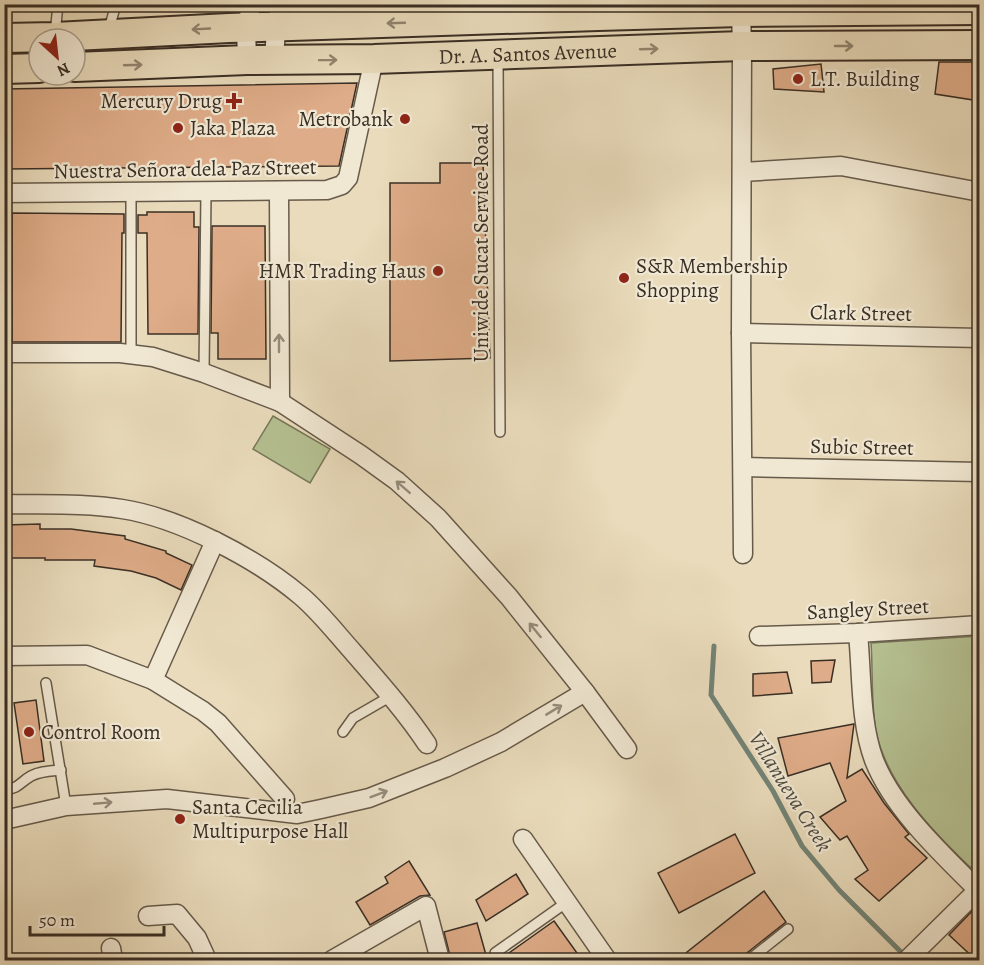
<svg xmlns="http://www.w3.org/2000/svg" width="984" height="965" font-family="Alegreya,serif">
<style>
.green{fill:#b5c091;stroke:#78785b;stroke-width:1.5}
.lines{fill:none;stroke-linecap:round;stroke-linejoin:round}
.stream{stroke:#728376;stroke-width:5}
.building{fill:#deac88;stroke:#3a2f25;stroke-width:1.5}
.service-casing{stroke:#665a4a;stroke-width:12}
.minor-casing{stroke:#665a4a;stroke-width:21}
.primary-casing{stroke:#3a2f25;stroke-width:32}
.service{stroke:#f1e8d3;stroke-width:9}
.minor{stroke:#f1e8d3;stroke-width:18}
.primary{stroke:#e9dbbb;stroke-width:28}
.oneway{stroke:#928570}
.oneway2{stroke:#968c7c}
.poi-dot{fill:#8f2418;stroke:#f1e8d3;stroke-width:2}
.labels{text-anchor:middle;stroke-width:4.5;stroke-linejoin:round;paint-order:stroke}
.street-label{font-size:21px;fill:#3a2f25;stroke:#f1e8d3}
.poi-label{font-size:21px;fill:#3a2f25;stroke:#f1e8d3;text-anchor:start}
.water-label{font-size:22px;font-style:italic;fill:#4d4b40;stroke:#f1e8d3}
</style>
<rect width="100%" height="100%" fill="#e9dbbb"/>
<filter id="stains"><feTurbulence type="fractalNoise" baseFrequency=".00333" numOctaves="4"/><feColorMatrix values="0 0 0 0 .2 0 0 0 0 .09 0 0 0 0 .02 0 0 0 .5 -.17"/></filter>
<radialGradient id="worn" r=".72"><stop offset=".6" stop-color="#630" stop-opacity="0"/><stop offset="1" stop-color="#630" stop-opacity=".3"/></radialGradient>
<!-- green -->
<g class="green">
<polygon points="273,416 330,449 310,483 253,449"/>
<path d="M979,636l1,230 -10,1c-37,-35 -84,-84 -94,-136 -5,-25 -3,-62 -5,-88z"/>
</g>
<g class="lines">
<!-- stream -->
<polyline class="stream" points="714,646 711,695 773,791 802,846 839,890 905,956"/>
</g>
<!-- building -->
<g class="building">
<polygon points="939,62 980,62 980,101 935,94"/>
<polygon points="821,64 824,92 774,89 773,69"/>
<polygon points="357,83 339,166 4,169 4,89"/>
<polygon points="440,163 483,163 490,358 390,361 390,183 440,183"/>
<polygon points="147,212 194,212 194,227 199,227 198,334 148,334 147,233 138,233 138,215 147,215"/>
<polygon points="12,213 124,214 124,233 122,233 121,342 12,342"/>
<polygon points="212,226 265,226 266,359 218,359 218,333 211,333"/>
<polygon points="40,524 40,529 71,529 125,536 125,539 166,551 166,553 192,565 181,590 156,578 131,571 94,566 95,560 45,560 45,558 4,558 4,525"/>
<polygon points="835,660 831,682 812,683 811,661"/>
<polygon points="787,672 792,693 753,696 753,674"/>
<polygon points="36,700 44,761 23,764 14,703"/>
<polygon points="854,724 847,778 862,769 884,803 909,834 905,837 927,858 879,901 855,879 868,870 847,836 840,840 820,817 846,801 830,763 788,776 778,738"/>
<polygon points="735,834 755,873 679,913 658,873"/>
<polygon points="409,861 430,895 420,896 370,925 356,902 388,883 385,877"/>
<polygon points="516,874 528,894 486,921 476,900"/>
<polygon points="764,891 786,922 738,960 677,960"/>
<polygon points="976,907 980,910 980,960 976,960 949,935"/>
<polygon points="554,921 582,960 499,960"/>
<polygon points="477,923 486,955 465,960 451,960 444,932"/>
</g>
<g class="lines">
<defs>
<g id="service">
<polyline points="109,29 116,4"/>
<polyline points="55,35 58,4"/>
<polyline points="498,57 500,432"/>
<polyline points="131,192 131,354"/>
<polyline points="204,373 206,192"/>
<polyline points="46,683 66,806"/>
<polyline points="343,732 353,718 391,696"/>
<path d="M4,790c16,-2 15,-7 27,-14 9,-5 19,-5 30,-6"/>
<polyline points="495,953 567,902"/>
<polyline points="749,960 788,929"/>
</g>
<g id="minor">
<polyline points="741,12 742,46 741,333 743,554"/>
<polyline points="247,60 246,28 252,4"/>
<polyline points="274,60 276,28 281,4"/>
<polyline points="742,172 841,166 980,192"/>
<polyline points="279,192 280,402"/>
<polyline points="4,193 327,190 342,185 348,178 374,59"/>
<polyline points="741,333 980,338"/>
<polyline points="4,353 120,353 153,357 204,373 280,402 361,455 397,481 438,518 509,597 585,692 627,749"/>
<polyline points="743,467 980,472"/>
<path d="M4,504c40,1 80,-1 118,5 58,9 135,50 179,87 19,16 35,37 52,56 26,30 52,59 74,92"/>
<path d="M858,633c4,41 2,90 16,127 19,49 69,95 106,132"/>
<polyline points="759,636 858,633 980,625"/>
<polyline points="4,656 87,655 153,680 203,711 218,723 285,799"/>
<polyline points="153,680 215,541"/>
<polyline points="4,820 66,806 167,799 297,814 321,809 369,798 445,768 501,742 585,692"/>
<polyline points="523,839 607,960"/>
<polyline points="148,916 177,914 197,938 207,960"/>
<polyline points="111,948 113,960"/>
<polyline points="332,960 426,906 440,960"/>
<polyline points="907,960 980,888"/>
</g>
<g id="primary">
<polyline points="4,38 55,37 229,28 598,16 741,12 980,10"/>
<path id="s1" d="M75,67l172,-7 127,-1 368,-13 238,-1"/>
<polyline points="4,69 39,68"/>
</g>
</defs>
<!-- service casing -->
<use href="#service" class="service-casing"/>
<!-- minor casing -->
<use href="#minor" class="minor-casing"/>
<!-- primary casing -->
<use href="#primary" class="primary-casing"/>
<!-- service -->
<use href="#service" class="service"/>
<!-- minor -->
<use href="#minor" class="minor"/>
<!-- primary -->
<use href="#primary" class="primary"/>
</g>
<!-- one-way arrows -->
<defs><path id="oneway-shaft" d="M-6 0H5M1.5-3L5.5 0L1.5 3" fill="none" stroke-width="1.6" stroke-linecap="round" stroke-linejoin="round" transform="scale(1.5)"/></defs>
<g class="oneway">
<use href="#oneway-shaft" transform="translate(396 23) rotate(178)"/>
<use href="#oneway-shaft" transform="translate(201 29) rotate(177)"/>
<use href="#oneway-shaft" transform="translate(844 46)"/>
<use href="#oneway-shaft" transform="translate(649 49) rotate(-2)"/>
<use href="#oneway-shaft" transform="translate(328 60) rotate(-1)"/>
<use href="#oneway-shaft" transform="translate(133 65) rotate(-2)"/>
</g>
<g class="oneway2">
<use href="#oneway-shaft" transform="translate(279 343) rotate(-90)"/>
<use href="#oneway-shaft" transform="translate(403 487) rotate(-139)"/>
<use href="#oneway-shaft" transform="translate(535 630) rotate(-129)"/>
<use href="#oneway-shaft" transform="translate(554 710) rotate(-31)"/>
<use href="#oneway-shaft" transform="translate(379 794) rotate(-21)"/>
<use href="#oneway-shaft" transform="translate(103 803) rotate(-5)"/>
</g>
<!-- markers -->
<g class="poi-dot">
<circle cx="798" cy="79" r="6"/>
<path d="M231 92h6v6h6v6h-6v6h-6v-6h-6v-6h6z"/>
<circle cx="405" cy="119" r="6"/>
<circle cx="178" cy="128" r="6"/>
<circle cx="438" cy="271" r="6"/>
<circle cx="624" cy="278" r="6"/>
<circle cx="29" cy="732" r="6"/>
<circle cx="180" cy="819" r="6"/>
</g>
<g class="labels">
<!-- street labels -->
<g class="street-label">
<text dy="7" stroke="none"><textPath href="#s1" startOffset="453">Dr. A. Santos Avenue</textPath></text>
<text transform="translate(185 169) rotate(-1)" y="7">Nuestra Señora dela Paz Street</text>
<text transform="translate(481 243) rotate(-90)" y="7">Uniwide Sucat Service Road</text>
<text transform="translate(861 313) rotate(1)" y="7">Clark Street</text>
<text transform="translate(862 447) rotate(1)" y="7">Subic Street</text>
<text transform="translate(868 609) rotate(-3)" y="7">Sangley Street</text>
</g>
<!-- poi labels -->
<g class="poi-label">
<text x="810" y="86">L.T. Building</text>
<text x="222" y="108" text-anchor="end">Mercury Drug</text>
<text x="393" y="126" text-anchor="end">Metrobank</text>
<text x="190" y="135">Jaka Plaza</text>
<text x="636" y="273">S&amp;R Membership<tspan x="636" dy="24">Shopping</tspan></text>
<text x="426" y="278" text-anchor="end">HMR Trading Haus</text>
<text x="41" y="739">Control Room</text>
<text x="192" y="814">Santa Cecilia<tspan x="192" dy="24">Multipurpose Hall</tspan></text>
</g>
<!-- water labels -->
<g class="water-label">
<text transform="translate(791 791) rotate(58)" y="8">Villanueva Creek</text>
</g>
</g>
<!-- margin -->
<rect width="984" height="965" fill="none" stroke="#e9dbbb" stroke-width="24"/>
<rect x="6" y="6" width="972" height="953" fill="none" stroke="#3a2f25" stroke-width="3"/>
<rect x="12" y="12" width="960" height="941" fill="none" stroke="#3a2f25" stroke-width="1.5"/>
<!-- north arrow -->
<g transform="translate(57 57) rotate(153)"><circle r="28" fill="#f1e8d3" stroke="#a89e8d" stroke-width="1.5"/>
<path d="M0-4.5L10 22L0 15L-10 22Z" fill="#8f2418"/>
<text y="-9" font-size="16" font-weight="bold" text-anchor="middle" fill="#3a2f25">N</text>
</g>
<!-- scale -->
<path d="M30 926v9h134v-9" fill="none" stroke="#3a2f25" stroke-width="3"/>
<text x="39" y="926" font-size="18" fill="#3a2f25" stroke="#f1e8d3" stroke-width="4.5" paint-order="stroke">50 m</text>
<rect width="100%" height="100%" filter="url(#stains)"/>
<rect width="100%" height="100%" fill="url(#worn)"/>
</svg>
